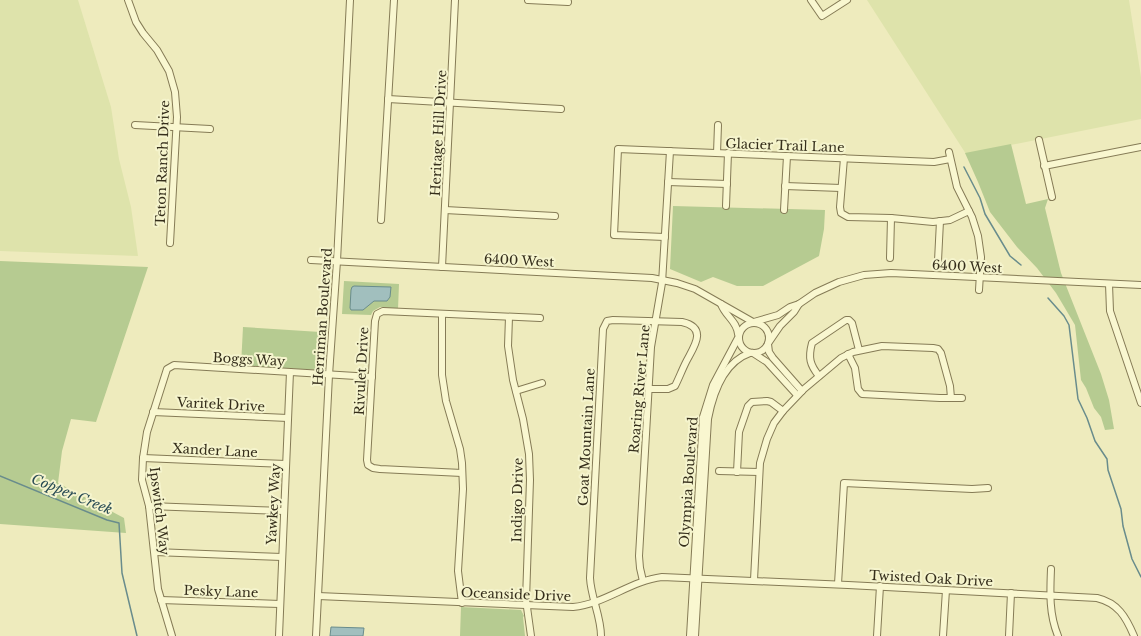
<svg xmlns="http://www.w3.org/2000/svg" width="1141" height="636" font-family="'Libre Baskerville',serif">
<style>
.farmland{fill:#dee3ab}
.green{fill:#b6cb91}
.water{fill:#a1bfbe;stroke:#698c8c}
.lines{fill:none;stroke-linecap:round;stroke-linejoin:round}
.stream{stroke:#698c8c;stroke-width:1.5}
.minor-casing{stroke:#857b56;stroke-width:8}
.minor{stroke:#f9f7d0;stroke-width:6}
.labels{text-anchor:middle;stroke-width:4;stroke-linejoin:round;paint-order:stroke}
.street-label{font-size:13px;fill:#352e1b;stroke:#f5f4cd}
.water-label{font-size:14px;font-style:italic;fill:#2a4c55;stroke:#f5f4cd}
</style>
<rect width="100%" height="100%" fill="#eeebbd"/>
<!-- farmland -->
<g class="farmland">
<polygon points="0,0 78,0 111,107 119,159 131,207 138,256 0,251"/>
<polygon points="867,0 1129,0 1141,77 1141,119 966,154"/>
</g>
<!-- green -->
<g class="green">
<polygon points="1011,144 1026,204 1048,199 1045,208 1061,273 1101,374 1109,400 1114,429 1105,430 1101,417 1094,408 1086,388 1081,380 1075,325 1056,293 1037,268 1017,247 990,212 978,182 965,153"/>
<polygon points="673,206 825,210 824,229 819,256 763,286 737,286 713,277 701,282 670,269"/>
<polygon points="0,261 148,267 96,422 71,419 62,451 58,483 124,518 126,533 0,524"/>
<polygon points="344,281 399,284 398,309 380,307 373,311 371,315 342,314"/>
<polygon points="243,327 320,332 318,370 241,366"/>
<polygon points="461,607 521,610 524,616 523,617 525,636 460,636"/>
</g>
<!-- water -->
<g class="water">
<polygon points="354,286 391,287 390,297 387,301 374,301 363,310 351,310 350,308 351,290 352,287"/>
<polygon points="331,627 364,628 363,636 330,636"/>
</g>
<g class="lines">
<!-- stream -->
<g class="stream">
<polyline points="964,167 980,198 985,214 1010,256 1021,265"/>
<polyline points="1048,298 1064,316 1069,325 1078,399 1087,418 1095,441 1107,459 1108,470 1121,509 1123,526 1132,559 1141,577"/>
<polyline points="0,476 107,520 119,523 122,573 137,636"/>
</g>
<defs>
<g id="minor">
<polyline points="128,0 136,22 143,33 157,50 169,71 175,92 177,117 170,243"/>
<polyline points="528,0 568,2"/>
<polyline points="811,0 822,16 847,0"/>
<polyline points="388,99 561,109"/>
<polyline points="135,125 210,129"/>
<polyline points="1039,140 1052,197"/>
<polyline points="949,152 957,187 972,217 978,236 981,257 979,290"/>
<polyline points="717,153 718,125"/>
<polyline points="844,158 840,207 841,213 848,217 891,218 933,222 950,220 969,211"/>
<polyline points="1044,166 1141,147"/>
<polyline points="668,182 727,184"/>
<polyline points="785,186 841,188"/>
<polyline points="726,206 728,153"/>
<polyline points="445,210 555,216"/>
<polyline points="784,210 787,156"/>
<polyline points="381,220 394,0"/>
<polyline points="665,237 614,235 618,149 934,162 950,159"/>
<polyline points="890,258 891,218"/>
<polyline points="311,260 652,278 677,283 695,289 753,322"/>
<polyline points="938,261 940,221"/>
<polyline points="442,267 455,0"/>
<polyline points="1109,284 1110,311 1141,403"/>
<path d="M721,304c4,12 16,17 17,30"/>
<polyline points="442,314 442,375 446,401 460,449 462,463 463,489 458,571 462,603"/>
<polyline points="509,317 508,346 513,380 523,419 529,454 530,480 526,600 531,636"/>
<polyline points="754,322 778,315 790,307 799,304 815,293 839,282 864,275 891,273 1141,285"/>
<circle cx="754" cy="338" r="15"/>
<polyline points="769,342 780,326 794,312 799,304"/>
<polyline points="768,344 769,352 773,358 802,391"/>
<polyline points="753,353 767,362 797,395"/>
<polyline points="848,354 855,368 858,389 862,394 940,398 962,398"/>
<path d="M819,376c-9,-11 -11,-18 -7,-33l34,-23h3l3,3 7,27"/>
<polyline points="516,391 542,383"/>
<polyline points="153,412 288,418"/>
<polyline points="143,458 286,464"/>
<polyline points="719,471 759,472"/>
<polyline points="737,472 739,432 748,406 752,402 767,401 771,402 783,411"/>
<polyline points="462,473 380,469 373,468 368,465 367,460 375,321 377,314 383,311 540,318"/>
<polyline points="149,506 284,511"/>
<polyline points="155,552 282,557"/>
<path d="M1051,569c-1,24 -2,45 7,67"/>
<polyline points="754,580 760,463 767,439 774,423 783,411 804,389 841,358 853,352 882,346 933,348 938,349 941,353 950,386 951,398"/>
<polyline points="643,581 640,568 639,556 651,347 662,283 670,151"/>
<polyline points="838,584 844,483 972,489 988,488"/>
<path d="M318,596l255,11c32,-3 57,-26 89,-30l186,8 249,13c21,5 29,19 37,38"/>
<polyline points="161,600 280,604"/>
<polyline points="172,636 158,589 149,506 142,480 143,458 147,432 167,369 174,365 372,377"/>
<polyline points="279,636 290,372"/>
<polyline points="316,636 329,375 337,261 350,0"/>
<path d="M601,636c0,-20 -10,-38 -11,-58l13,-249 4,-8 6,-1 69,2c27,6 11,26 4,40 -4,8 -7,16 -11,24l-7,3h-19"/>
<polyline points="690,636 703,417 713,385 738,338"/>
<path d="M695,636l13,-217c5,-26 16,-57 42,-66"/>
<polyline points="877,636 880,586"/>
<polyline points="943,636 946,590"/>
<polyline points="1009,636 1011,593"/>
</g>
</defs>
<!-- minor casing -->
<use href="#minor" class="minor-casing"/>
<!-- minor -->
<use href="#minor" class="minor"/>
</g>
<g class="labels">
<!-- street labels -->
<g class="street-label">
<text transform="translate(438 133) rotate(-87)" y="5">Heritage Hill Drive</text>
<text transform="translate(785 145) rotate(2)" y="5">Glacier Trail Lane</text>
<text transform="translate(162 163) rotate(-88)" y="5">Teton Ranch Drive</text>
<text transform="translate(519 260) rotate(3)" y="5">6400 West</text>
<text transform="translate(967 266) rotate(3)" y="5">6400 West</text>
<text transform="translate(322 317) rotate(-86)" y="5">Herriman Boulevard</text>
<text transform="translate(249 359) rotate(3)" y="5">Boggs Way</text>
<text transform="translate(361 371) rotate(-87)" y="5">Rivulet Drive</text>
<text transform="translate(639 389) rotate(-85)" y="5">Roaring River Lane</text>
<text transform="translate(221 404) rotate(3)" y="5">Varitek Drive</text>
<text transform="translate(586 437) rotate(-87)" y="5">Goat Mountain Lane</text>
<text transform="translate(215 450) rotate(3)" y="5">Xander Lane</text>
<text transform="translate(688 482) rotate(-86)" y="5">Olympia Boulevard</text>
<text transform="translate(517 500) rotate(-89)" y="5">Indigo Drive</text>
<text transform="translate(273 504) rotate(-87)" y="5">Yawkey Way</text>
<text transform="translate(160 511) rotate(83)" y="5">Ipswitch Way</text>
<text transform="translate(931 578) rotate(3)" y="5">Twisted Oak Drive</text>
<text transform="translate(221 591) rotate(2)" y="5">Pesky Lane</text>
<text transform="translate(516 594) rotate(2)" y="5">Oceanside Drive</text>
</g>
<!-- water labels -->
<g class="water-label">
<text transform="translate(72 494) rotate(22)" y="5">Copper Creek</text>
</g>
</g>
</svg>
